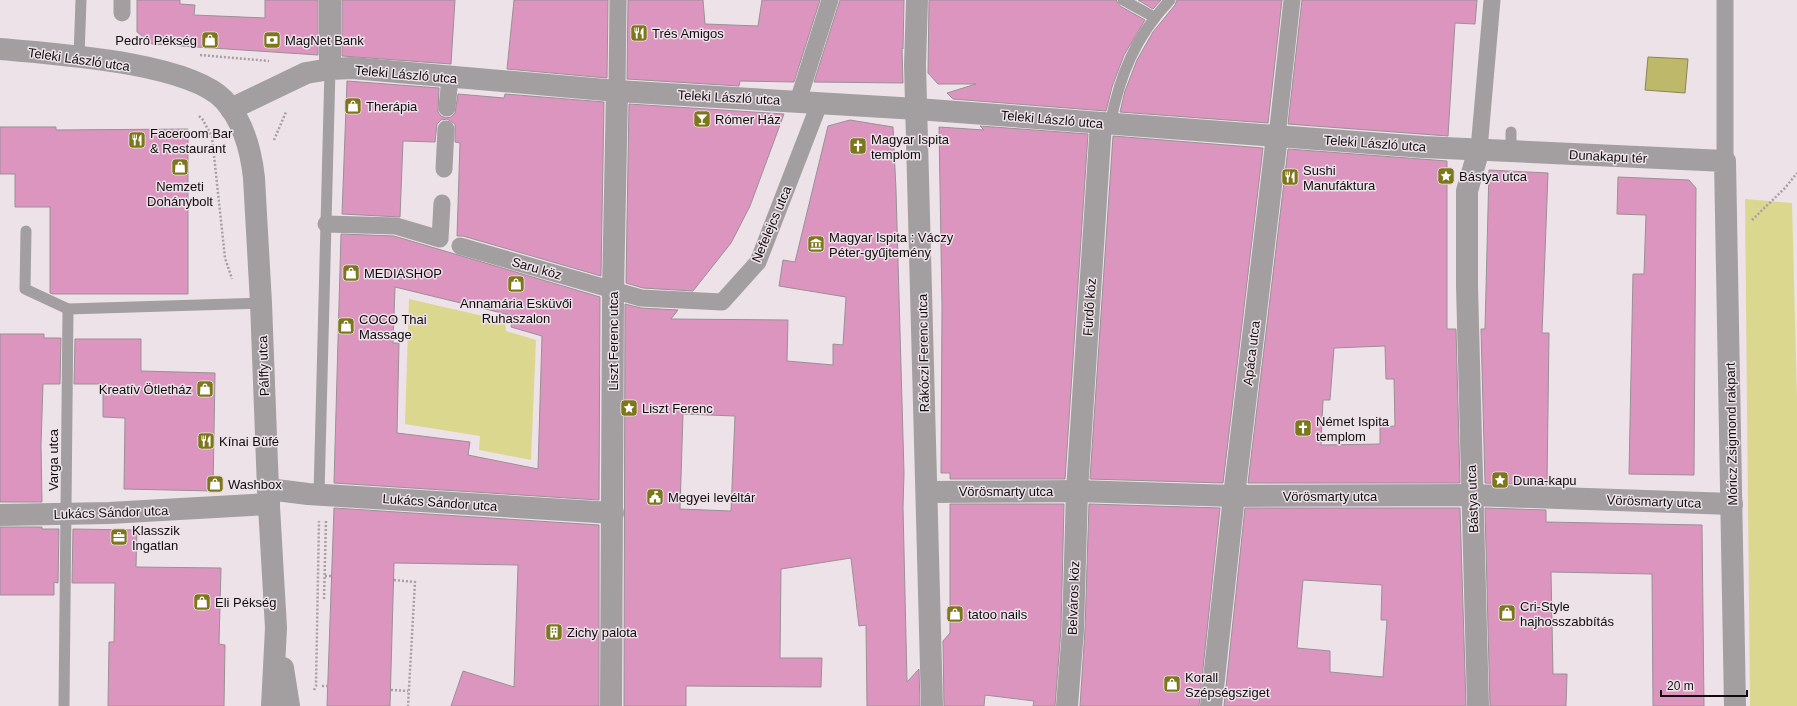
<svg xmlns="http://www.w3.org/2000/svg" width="1797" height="706" font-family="Arial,sans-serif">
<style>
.green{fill:#dbd78f}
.water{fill:#beb96a;stroke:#8a854e}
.building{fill:#dc95bf;stroke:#9a9095;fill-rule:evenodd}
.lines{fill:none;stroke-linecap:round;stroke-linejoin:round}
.path{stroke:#a79fa3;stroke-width:2.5;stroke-dasharray:2 2;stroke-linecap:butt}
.service{stroke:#a39fa1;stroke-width:11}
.pedestrian{stroke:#a39fa1;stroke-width:17}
.minor{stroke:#a39fa1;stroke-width:22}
.labels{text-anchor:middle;stroke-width:3;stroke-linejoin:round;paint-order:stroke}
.poi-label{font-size:13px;fill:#0f0c0e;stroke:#ede2e8;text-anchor:start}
.street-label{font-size:13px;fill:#0f0c0e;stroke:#ede2e8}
</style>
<rect width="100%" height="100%" fill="#ede2e8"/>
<!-- green -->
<g class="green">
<polygon points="1745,199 1792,203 1797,399 1797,706 1750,706"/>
<polygon points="409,299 505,321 506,331 536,340 531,460 479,450 480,436 405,424"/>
</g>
<!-- water -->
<polygon class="water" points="1648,57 1688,59 1685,93 1645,90"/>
<!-- building -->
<g class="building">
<polygon points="137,0 180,0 180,4 195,5 194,15 265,18 265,0 318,0 318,55 152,44 137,32"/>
<polygon points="342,0 455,0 451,64 342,56"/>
<polygon points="514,0 608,0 607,78 507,69"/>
<polygon points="628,0 703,0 705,24 758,26 762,0 820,0 794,82 740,81 739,86 627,79"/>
<polygon points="840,0 904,0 903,49 902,48 903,83 814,82"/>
<polygon points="929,0 1116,0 1120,6 1145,20 1124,55 1112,87 1106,111 953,99 947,93 976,84 938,84 928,73"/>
<polygon points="1138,0 1161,0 1153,9"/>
<polygon points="1177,0 1282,0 1268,123 1120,112 1125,91 1137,60 1153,32 1175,5"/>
<polygon points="1302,0 1477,0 1475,24 1455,23 1448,136 1288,124"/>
<polygon points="347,81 439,88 438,112 441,116 446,118 451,117 455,113 458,94 504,98 505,94 604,102 601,276 463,236 457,236 460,143 455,142 455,124 447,119 441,120 437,124 435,142 403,141 400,217 342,214"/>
<polygon points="629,104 784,114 750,206 731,243 693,291 643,288 626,283"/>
<path d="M850,120l43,7 3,63 8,283 -1,34 4,175 12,-13 1,37h-53l-1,-81 -7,1 -8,-68 -70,11 -1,89h42l-1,29 -135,-1v20h-62l1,-402 16,4 37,2 -7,9 117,1 -1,41 46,4v-21l10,1 3,-48 -67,-11 4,-26 12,2 33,-136zM683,414l52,2 -4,95 -51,-2z"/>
<polygon points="980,126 1088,134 1065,479 950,479 950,473 941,473 942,306 939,127 984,130"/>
<polygon points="0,127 56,127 56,130 188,129 188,294 53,294 50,293 50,207 15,207 15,174 0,174"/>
<polygon points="1113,136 1263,148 1223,483 1090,479"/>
<path d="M1288,149l159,12v168h9l4,154h-212zM1385,346l1,33h8l1,47 -15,1v17l-59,1 2,-45h7l4,-52z"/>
<polygon points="1489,170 1548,173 1542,333 1549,333 1547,485 1485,483 1481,329 1485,329"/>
<polygon points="1618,177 1689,180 1696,188 1694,475 1629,474 1633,274 1644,274 1646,215 1617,214"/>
<path d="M341,234l53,2 206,61 -1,203 -265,-17zM395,287l119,29 -3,11 31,9 -4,133 -70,-14 2,-13 -73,-9 2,-90h-6z"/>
<polygon points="0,334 44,334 44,338 61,338 60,384 43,384 41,445 42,502 0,502"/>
<polygon points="75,339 141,339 141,371 215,373 213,491 124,489 125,418 103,417 103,384 74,384"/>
<polygon points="950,504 1064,504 1061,629 1055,706 1033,706 1034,701 985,695 984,706 944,706 943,641 950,633"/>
<polygon points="1089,504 1220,508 1199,706 1080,706 1085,630"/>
<polygon points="334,508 599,525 599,706 451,706 463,671 514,687 518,565 394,563 390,706 327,706"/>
<path d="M1245,508h215l6,198h-242zM1303,580l79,5 -1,35h6l-4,57 -53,-5v-21l-33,-3z"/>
<polygon points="1485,508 1546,510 1546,522 1702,525 1704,706 1653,706 1652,574 1551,572 1553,674 1567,674 1566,706 1490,706"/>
<polygon points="0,527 42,527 42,529 59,529 58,583 54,582 54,595 0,595"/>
<polygon points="73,529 137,530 136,567 221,568 219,644 225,645 224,706 108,706 109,642 114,642 115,583 72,583"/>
</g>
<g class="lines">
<!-- path -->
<g class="path">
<polyline points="200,55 269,61"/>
<polyline points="199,116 203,120 212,137 225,258 232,279"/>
<polyline points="274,140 286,112"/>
<polyline points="1752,220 1785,188 1797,173"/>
<polyline points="325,576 332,576"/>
<polyline points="394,580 415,582 408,706"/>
<polyline points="324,599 326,520"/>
<polyline points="322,686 329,686"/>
<polyline points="314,690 316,686 319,521"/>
<polyline points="391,690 408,691"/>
</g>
<!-- service -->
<g class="service">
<polyline points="1123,0 1154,17"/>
<polyline points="79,57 81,0"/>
<path d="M1110,124c10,-49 25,-87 60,-124"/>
<polyline points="1511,151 1511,132"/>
<polyline points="26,231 25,289 68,309 261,303"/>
<polyline points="319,494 330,69"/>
<polyline points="64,706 68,309"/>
</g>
<!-- pedestrian -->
<g class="pedestrian">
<polyline points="122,0 122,13"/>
<polyline points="1725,0 1725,161"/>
<polyline points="617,91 618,0"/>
<polyline points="798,101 830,0"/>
<polyline points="447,108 450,78"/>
<polyline points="1277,136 1292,0"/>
<polyline points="1479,149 1492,0"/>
<polyline points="444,169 446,129"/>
<polyline points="326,224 396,226 440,239 442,203"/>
<polyline points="460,246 641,298 722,302 758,262 820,102"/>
</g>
<!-- minor -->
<g class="minor">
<polyline points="330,0 330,69"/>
<polyline points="917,0 915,65 932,706"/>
<path d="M0,49c54,5 188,13 224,51 20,22 27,50 30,78l7,125 7,186 8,139 -4,78"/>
<polyline points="231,109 306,73 330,69 352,68 617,91 917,109 1423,147 1725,161 1735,706"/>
<polyline points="268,489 308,494 613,513"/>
<polyline points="927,492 1077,491 1234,496 1472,495 1732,504"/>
<polyline points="0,515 109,513 269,504"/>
<polyline points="283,668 289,706"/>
<polyline points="611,706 613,291 617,91"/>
<polyline points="1067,706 1073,630 1077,491 1101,123"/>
<polyline points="1211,706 1234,496 1277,136"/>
<polyline points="1478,706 1467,286 1467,191 1479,149"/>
</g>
</g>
<!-- icons -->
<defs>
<symbol id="restaurant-square" viewBox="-11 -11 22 22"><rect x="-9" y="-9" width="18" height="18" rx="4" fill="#7d771c" stroke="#ede2e8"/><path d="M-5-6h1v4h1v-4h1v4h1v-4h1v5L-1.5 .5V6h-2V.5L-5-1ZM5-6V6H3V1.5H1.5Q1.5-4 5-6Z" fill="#fff"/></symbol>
<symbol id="shop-square" viewBox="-11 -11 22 22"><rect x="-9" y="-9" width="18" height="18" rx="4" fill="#7d771c" stroke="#ede2e8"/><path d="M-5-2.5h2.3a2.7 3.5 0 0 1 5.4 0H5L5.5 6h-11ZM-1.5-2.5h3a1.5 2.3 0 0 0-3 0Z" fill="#fff"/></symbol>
<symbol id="bank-square" viewBox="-11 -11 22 22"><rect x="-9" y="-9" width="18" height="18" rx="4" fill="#7d771c" stroke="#ede2e8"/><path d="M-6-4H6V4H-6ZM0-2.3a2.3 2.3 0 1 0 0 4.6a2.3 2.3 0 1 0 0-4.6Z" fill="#fff"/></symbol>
<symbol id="bar-square" viewBox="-11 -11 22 22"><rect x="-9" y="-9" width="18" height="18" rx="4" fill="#7d771c" stroke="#ede2e8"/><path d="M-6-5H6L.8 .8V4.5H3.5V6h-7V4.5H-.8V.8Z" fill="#fff"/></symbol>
<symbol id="church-square" viewBox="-11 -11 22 22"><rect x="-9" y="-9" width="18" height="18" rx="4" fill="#7d771c" stroke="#ede2e8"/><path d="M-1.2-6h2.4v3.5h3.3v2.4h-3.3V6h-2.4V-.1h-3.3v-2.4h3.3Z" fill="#fff"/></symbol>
<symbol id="sight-square" viewBox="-11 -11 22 22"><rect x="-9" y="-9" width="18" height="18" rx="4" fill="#7d771c" stroke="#ede2e8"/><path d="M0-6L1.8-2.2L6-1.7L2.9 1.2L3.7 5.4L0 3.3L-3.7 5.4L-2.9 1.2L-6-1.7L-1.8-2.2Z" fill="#fff"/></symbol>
<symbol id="museum-square" viewBox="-11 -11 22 22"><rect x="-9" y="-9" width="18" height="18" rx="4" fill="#7d771c" stroke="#ede2e8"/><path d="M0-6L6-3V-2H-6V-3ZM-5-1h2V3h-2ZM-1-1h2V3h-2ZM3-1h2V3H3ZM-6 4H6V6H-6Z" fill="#fff"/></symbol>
<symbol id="civic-square" viewBox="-11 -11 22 22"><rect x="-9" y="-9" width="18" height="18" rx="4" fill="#7d771c" stroke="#ede2e8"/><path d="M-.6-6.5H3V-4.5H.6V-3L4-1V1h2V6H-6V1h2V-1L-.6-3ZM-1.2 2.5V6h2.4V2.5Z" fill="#fff"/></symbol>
<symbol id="office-square" viewBox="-11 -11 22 22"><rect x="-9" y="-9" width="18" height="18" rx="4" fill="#7d771c" stroke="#ede2e8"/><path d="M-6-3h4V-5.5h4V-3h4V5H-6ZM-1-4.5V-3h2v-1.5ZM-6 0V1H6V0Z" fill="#fff"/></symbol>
<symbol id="building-square" viewBox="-11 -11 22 22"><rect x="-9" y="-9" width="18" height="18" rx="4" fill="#7d771c" stroke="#ede2e8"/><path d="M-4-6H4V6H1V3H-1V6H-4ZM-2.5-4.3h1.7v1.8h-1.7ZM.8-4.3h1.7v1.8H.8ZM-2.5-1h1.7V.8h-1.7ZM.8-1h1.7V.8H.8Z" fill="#fff"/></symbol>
</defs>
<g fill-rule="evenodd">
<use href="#restaurant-square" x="629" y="23" width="20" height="20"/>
<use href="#shop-square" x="200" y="30" width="20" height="20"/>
<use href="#bank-square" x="262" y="30" width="20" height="20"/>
<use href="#shop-square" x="343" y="96" width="20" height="20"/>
<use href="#bar-square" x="692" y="109" width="20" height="20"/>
<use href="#restaurant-square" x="127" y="130" width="20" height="20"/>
<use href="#church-square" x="848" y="136" width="20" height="20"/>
<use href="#shop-square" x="170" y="157" width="20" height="20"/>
<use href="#sight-square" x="1436" y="166" width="20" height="20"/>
<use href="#restaurant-square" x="1280" y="167" width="20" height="20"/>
<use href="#museum-square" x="806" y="234" width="20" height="20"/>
<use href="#shop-square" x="341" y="263" width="20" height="20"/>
<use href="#shop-square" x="506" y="274" width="20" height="20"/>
<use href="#shop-square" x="336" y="316" width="20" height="20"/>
<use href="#shop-square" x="195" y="379" width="20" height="20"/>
<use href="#sight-square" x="619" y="398" width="20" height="20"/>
<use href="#church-square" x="1293" y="418" width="20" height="20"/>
<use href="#restaurant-square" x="196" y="431" width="20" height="20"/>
<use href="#sight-square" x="1490" y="470" width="20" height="20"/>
<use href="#shop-square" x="205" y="474" width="20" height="20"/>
<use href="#civic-square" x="645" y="487" width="20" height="20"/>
<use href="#office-square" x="109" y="527" width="20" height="20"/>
<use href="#shop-square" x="192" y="592" width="20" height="20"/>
<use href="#shop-square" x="1497" y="603" width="20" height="20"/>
<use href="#shop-square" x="945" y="604" width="20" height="20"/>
<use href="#building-square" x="544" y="622" width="20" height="20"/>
<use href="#shop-square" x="1162" y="674" width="20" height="20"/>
</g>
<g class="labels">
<!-- poi labels -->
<g class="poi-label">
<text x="652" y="38">Trés Amigos</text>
<text x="197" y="45" text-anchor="end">Pedró Pékség</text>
<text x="285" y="45">MagNet Bank</text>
<text x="366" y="111">Therápia</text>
<text x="715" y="124">Rómer Ház</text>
<text x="150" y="138">Faceroom Bar<tspan x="150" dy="15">&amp; Restaurant</tspan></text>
<text x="871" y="144">Magyar Ispita<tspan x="871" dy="15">templom</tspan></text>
<text x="1303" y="175">Sushi<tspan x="1303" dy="15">Manufáktura</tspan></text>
<text x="1459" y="181">Bástya utca</text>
<text x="180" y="191" text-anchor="middle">Nemzeti<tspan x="180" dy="15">Dohánybolt</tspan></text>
<text x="829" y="242">Magyar Ispita : Váczy<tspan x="829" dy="15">Péter-gyűjtemény</tspan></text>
<text x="364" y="278">MEDIASHOP</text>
<text x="516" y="308" text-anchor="middle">Annamária Esküvői<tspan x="516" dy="15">Ruhaszalon</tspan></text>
<text x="359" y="324">COCO Thai<tspan x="359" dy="15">Massage</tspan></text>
<text x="192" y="394" text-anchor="end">Kreatív Ötletház</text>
<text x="642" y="413">Liszt Ferenc</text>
<text x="1316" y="426">Német Ispita<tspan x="1316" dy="15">templom</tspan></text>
<text x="219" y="446">Kínai Büfé</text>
<text x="1513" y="485">Duna-kapu</text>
<text x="228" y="489">Washbox</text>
<text x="668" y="502">Megyei levéltár</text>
<text x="132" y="535">Klasszik<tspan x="132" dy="15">Ingatlan</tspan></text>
<text x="215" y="607">Eli Pékség</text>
<text x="1520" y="611">Cri-Style<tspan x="1520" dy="15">hajhosszabbítás</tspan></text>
<text x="968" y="619">tatoo nails</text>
<text x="567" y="637">Zichy palota</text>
<text x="1185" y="682">Korall<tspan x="1185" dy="15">Szépségsziget</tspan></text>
</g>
<!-- street labels -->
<g class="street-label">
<text transform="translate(79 59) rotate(8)" y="5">Teleki László utca</text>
<text transform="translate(406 74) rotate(5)" y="5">Teleki László utca</text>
<text transform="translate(729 97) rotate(3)" y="5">Teleki László utca</text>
<text transform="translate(1052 119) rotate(5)" y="5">Teleki László utca</text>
<text transform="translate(1375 143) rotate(4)" y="5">Teleki László utca</text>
<text transform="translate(1608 156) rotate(3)" y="5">Dunakapu tér</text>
<text transform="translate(771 224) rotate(-67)" y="5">Nefelejcs utca</text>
<text transform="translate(537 268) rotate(16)" y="5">Saru köz</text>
<text transform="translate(1089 307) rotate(-86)" y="5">Fürdő köz</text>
<text transform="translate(613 341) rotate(-90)" y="5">Liszt Ferenc utca</text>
<text transform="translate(923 353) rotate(-91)" y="5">Rákóczi Ferenc utca</text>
<text transform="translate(1251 353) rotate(-83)" y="5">Apáca utca</text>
<text transform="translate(263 366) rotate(-92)" y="5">Pálffy utca</text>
<text transform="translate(1731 434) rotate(-91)" y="5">Móricz Zsigmond rakpart</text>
<text transform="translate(53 460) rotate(-90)" y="5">Varga utca</text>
<text x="1006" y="496">Vörösmarty utca</text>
<text x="1330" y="501">Vörösmarty utca</text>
<text transform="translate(1472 499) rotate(-92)" y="5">Bástya utca</text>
<text transform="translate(1654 501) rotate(2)" y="5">Vörösmarty utca</text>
<text transform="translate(440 502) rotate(4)" y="5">Lukács Sándor utca</text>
<text transform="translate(111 512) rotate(-2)" y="5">Lukács Sándor utca</text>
<text transform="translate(1073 598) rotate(-88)" y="5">Belváros köz</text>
</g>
</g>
<!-- scale -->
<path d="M1661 690v6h86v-6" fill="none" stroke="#0f0c0e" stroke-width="2"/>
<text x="1667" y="690" font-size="12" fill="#0f0c0e" stroke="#ede2e8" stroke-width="3" paint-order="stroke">20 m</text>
</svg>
